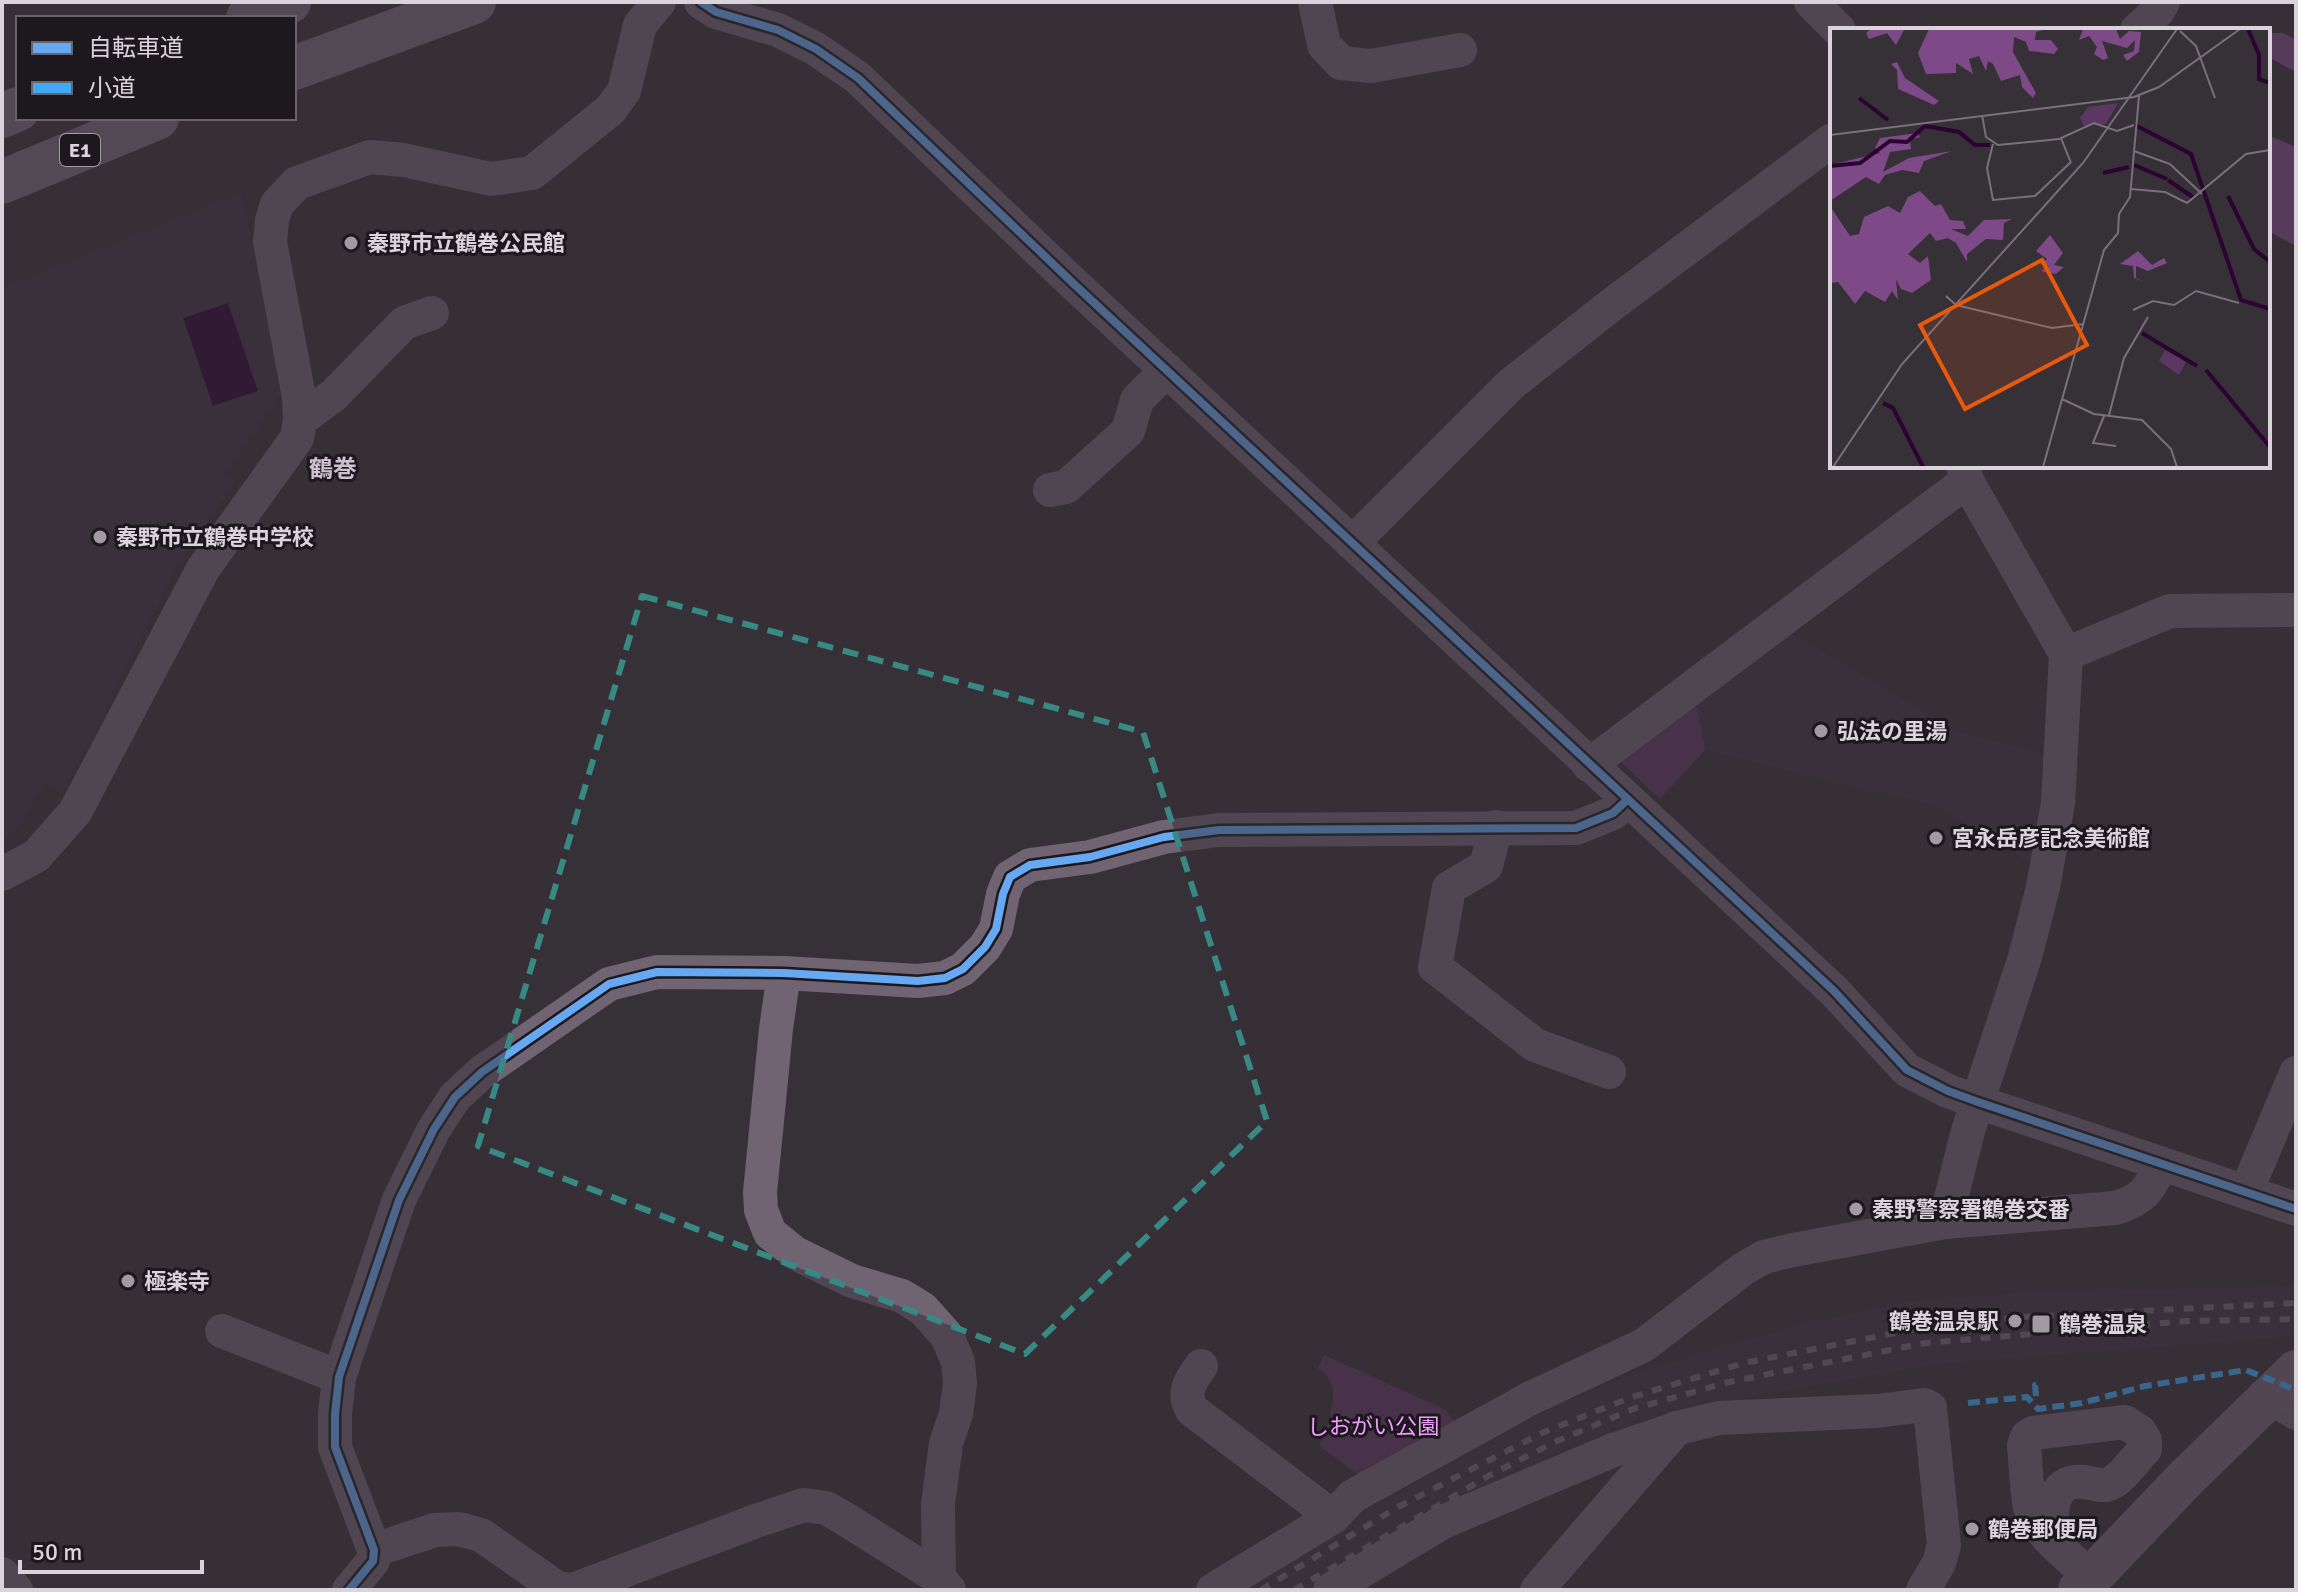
<svg xmlns="http://www.w3.org/2000/svg" width="2298" height="1592" font-family="Signika,'Noto Sans JP',sans-serif">
<style>
.built{fill:#3f3141}
.green{fill:#5c3763}
.forest{fill:#7e4987}
.water{fill:#2c0432}
.lines{fill:none;stroke-linecap:round;stroke-linejoin:round}
.minor{stroke:#706372;stroke-width:34}
.major{stroke:#726373;stroke-width:42}
.highway{stroke:#776878;stroke-width:44}
.rail{stroke:#706771;stroke-width:6;stroke-dasharray:10 10;stroke-linecap:butt}
.quiet{stroke:#3fa9f5;stroke-width:6;stroke-dasharray:12 6;stroke-linecap:butt}
.cycleway-casing{stroke:#1c181d;stroke-width:13}
.cycleway{stroke:#66a8f1;stroke-width:8}
.marked{fill:none;stroke:#388984;stroke-width:6;stroke-dasharray:16 10;stroke-linejoin:round}
.poi-dot{fill:#a19aa2;stroke:#1c181d;stroke-width:3}
.labels{text-anchor:middle;stroke-width:6;stroke-linejoin:round;paint-order:stroke}
.shield{fill:#1c181d;stroke:#a19ba2;stroke-width:2}
.shield-label{font-size:20px;font-weight:bold;fill:#dad3db}
.poi-label{font-size:22px;font-weight:bold;fill:#dad3db;stroke:#1c181d;text-anchor:start}
.park-label{font-size:22px;fill:#ef9efe;stroke:#1c181d}
.neighbourhood-label{font-size:24px;font-weight:bold;fill:#cdbfcf;stroke:#1c181d}
.inset-river{fill:none;stroke:#2c0432;stroke-width:4}
.inset-road{fill:none;stroke:#787179;stroke-width:2}
.view{fill:#e8590c;fill-opacity:0.15;stroke:#e8590c;stroke-width:4}
.inset-edge{fill:none;stroke:#dad3db;stroke-width:4}
</style>
<rect width="100%" height="100%" fill="#363037"/>
<!-- built -->
<g class="built">
<polygon points="242,194 283,389 225,474 236,481 178,565 63,792 44,782 23,822 2,842 2,290"/>
<polygon points="1784,628 1961,733 2047,755 2036,867 1935,805 1705,750 1685,700"/>
<polygon points="2296,1286 2296,1336 1942,1363 1752,1396 1678,1418 1431,1519 1311,1590 1239,1590 1518,1420 1621,1379 1717,1349 1802,1325 1907,1302 2021,1293"/>
</g>
<!-- green -->
<g class="green">
<polygon points="1685,700 1697,708 1705,750 1660,799 1620,761"/>
<path d="M1324,1355l122,55 12,17 -91,54 -47,-35c8,-24 26,-61 -2,-78z"/>
</g>
<!-- forest -->
<g class="forest">
<polygon points="2268,33 2283,33 2296,40 2296,72 2268,57"/>
<polygon points="2268,135 2296,147 2296,246 2268,231"/>
</g>
<!-- water -->
<polygon class="water" points="228,303 258,391 213,406 183,318"/>
<g class="lines">
<!-- minor -->
<g class="minor">
<polyline points="701,2 716,12 778,30 816,49 858,78 1075,285 1834,991 1907,1070 1948,1091 1978,1102 2296,1209"/>
<polyline points="1315,2 1324,45 1341,63 1371,66 1460,50"/>
<polyline points="1811,2 1839,30"/>
<polyline points="2137,30 2158,11 2163,2"/>
<polyline points="300,420 334,395 404,323 432,313"/>
<polyline points="1050,490 1066,487 1128,431 1137,400 1167,370"/>
<polyline points="1352,543 1510,385 1610,306 1832,140"/>
<polyline points="2066,654 2170,611 2296,610"/>
<polyline points="1589,765 1967,481"/>
<polyline points="1496,827 1486,866 1449,888 1435,967 1535,1045 1609,1072"/>
<polyline points="2,874 36,856 75,812 203,569 297,438 300,420 299,397 270,242 272,220 277,204 297,183 370,157 404,160 491,179 532,173 610,110 624,91 640,25 659,2"/>
<polyline points="784,973 776,1029 760,1192 761,1210 770,1233 795,1253 852,1281 902,1296 923,1309 947,1336 958,1362 960,1383 956,1414 946,1443 938,1504 939,1578"/>
<polyline points="2246,1192 2296,1073"/>
<polyline points="1945,1222 1968,1131 2025,957 2043,887 2058,803 2066,654 1967,481 1963,466"/>
<polyline points="222,1331 339,1377"/>
<path d="M1201,1366c-11,15 -19,26 -9,44l141,107"/>
<polyline points="2271,1397 2296,1413"/>
<path d="M2054,1542c-4,-25 -6,-64 30,-60 9,1 17,5 25,2 13,-5 26,-25 36,-35v-9l-5,-8 -15,-10 -92,11 -6,4 -3,8c2,20 2,42 6,62 7,28 41,51 61,70"/>
<polyline points="374,1550 435,1530 459,1529 481,1535 557,1588 573,1590 756,1521 804,1505 826,1508 842,1517 939,1578 949,1590"/>
<polyline points="2,1574 16,1590"/>
<polyline points="349,1590 373,1561 374,1550 335,1447 335,1414 339,1377 399,1200 434,1129 455,1097 482,1072 609,984 657,972 784,973 918,981 945,978 963,969 985,947 996,929 1003,894 1010,877 1030,865 1090,857 1164,837 1219,830 1576,828 1613,813 1627,800"/>
<path d="M1213,1590l120,-73 20,-21 178,-98 113,-53 99,-76 21,-12 29,-7 152,-28 170,-14c26,-7 37,-19 45,-45"/>
<polyline points="1330,1590 1443,1522 1616,1449 1678,1428 1719,1418 1877,1411 1924,1405 1930,1408 1944,1545 1939,1563 1923,1590"/>
<polyline points="1537,1590 1677,1428"/>
</g>
<!-- major -->
<polyline class="major" points="2079,1590 2185,1479 2296,1371"/>
<!-- highway -->
<g class="highway">
<polyline points="248,18 289,2"/>
<polyline points="294,68 474,2"/>
<polyline points="2,116 18,109"/>
<polyline points="2,182 157,118"/>
</g>
<!-- rail -->
<g class="rail">
<polyline points="1261,1590 1398,1507 1542,1433 1629,1398 1744,1363 1915,1329 2018,1317 2296,1303"/>
<polyline points="1294,1590 1490,1475 1557,1441 1633,1409 1729,1382 1925,1343 2188,1321 2296,1319"/>
</g>
<!-- quiet -->
<g class="quiet">
<polyline points="2036,1396 2035,1385 2039,1385"/>
<polyline points="1968,1403 2027,1397 2038,1409 2082,1403 2145,1386 2246,1370 2296,1390"/>
</g>
<defs>
<g id="cycleway">
<polyline points="701,2 716,12 778,30 816,49 858,78 1075,285 1834,991 1907,1070 1948,1091 1978,1102 2296,1209"/>
<polyline points="349,1590 373,1561 374,1550 335,1447 335,1414 339,1377 399,1200 434,1129 455,1097 482,1072 609,984 657,972 784,973 918,981 945,978 963,969 985,947 996,929 1003,894 1010,877 1030,865 1090,857 1164,837 1219,830 1576,828 1613,813 1627,800"/>
</g>
</defs>
<!-- cycleway casing -->
<use href="#cycleway" class="cycleway-casing"/>
<!-- cycleway -->
<use href="#cycleway" class="cycleway"/>
</g>
<!-- marked area -->
<path d="M0 0H2298V1592H0ZM642,596l501,136 124,389 -242,233 -547,-208z" fill="#363037" fill-opacity=".55" fill-rule="evenodd"/>
<path class="marked" d="M642,596l501,136 124,389 -242,233 -547,-208z"/>
<!-- markers -->
<g class="poi-dot">
<circle cx="351" cy="243" r="8"/>
<circle cx="100" cy="537" r="8"/>
<circle cx="1821" cy="731" r="8"/>
<circle cx="1936" cy="838" r="8"/>
<circle cx="1856" cy="1209" r="8"/>
<circle cx="128" cy="1281" r="8"/>
<circle cx="2015" cy="1321" r="8"/>
<rect x="2031" y="1314" width="20" height="20" rx="4"/>
<circle cx="1972" cy="1529" r="8"/>
</g>
<g class="labels">
<!-- shield labels -->
<rect class="shield" x="60" y="134" width="40" height="32" rx="6"/>
<g class="shield-label">
<text x="80" y="157">E1</text>
</g>
<!-- poi labels -->
<g class="poi-label">
<text x="367" y="251">秦野市立鶴巻公民館</text>
<text x="116" y="545">秦野市立鶴巻中学校</text>
<text x="1837" y="739">弘法の里湯</text>
<text x="1952" y="846">宮永岳彦記念美術館</text>
<text x="1872" y="1217">秦野警察署鶴巻交番</text>
<text x="144" y="1289">極楽寺</text>
<text x="1999" y="1329" text-anchor="end">鶴巻温泉駅</text>
<text x="2059" y="1332">鶴巻温泉</text>
<text x="1988" y="1537">鶴巻郵便局</text>
</g>
<!-- park labels -->
<g class="park-label">
<text x="1373" y="1434">しおがい公園</text>
</g>
<!-- neighbourhood labels -->
<g class="neighbourhood-label">
<text x="333" y="477">鶴巻</text>
</g>
</g>
<!-- overview -->
<g transform="translate(1830 28)">
<rect width="440" height="440" fill="#363037"/>
<path d="M288,75l-12,21 -22,2 -4,-8 8,-11zM335,322l21,12 -7,13 -20,-14z" fill="#5c3763"/>
<path d="M41,1h32l1,1 -8,15 -9,-12 -18,6 -3,-6zM99,1h118l-11,3 -1,8h16l7,9 -4,5 -25,-3 -3,-9 -12,-5 -1,15 23,41 -3,5 -11,-11 -2,-12 -19,6 -8,-17 -5,-3 -2,10 -7,-15 -10,3 4,15 -17,-11v10l-30,1 -8,-21zM253,1h33l4,10 9,-8 12,1 -2,20 -12,9 -4,-6 11,-4 1,-11 -8,8 -25,-7 6,17 -5,2 -9,-6 3,-7 -8,-11 -10,4zM67,34l8,16 34,23 -5,4 -36,-16 -1,-19 -6,-6zM88,105l2,4 -10,3 1,9 -21,3 -7,20 26,-14 43,-7 -28,10 -5,12 -17,-3 -17,5 -6,9 -13,-7 -36,24v-36l50,-12 -5,-5 5,-10zM90,163l15,15 6,-2 9,16 13,1 3,8h-15l17,7 16,-16 28,-1 -8,4 -1,17 -17,-1 -19,15v8l-11,-19 -8,-5 -12,3 -6,-8 -22,21 12,9 8,-7 3,24 -19,13 -11,-4 -5,-10 2,21 -6,-9 -7,11 -20,-11 -10,13 -17,-22 -8,1v-77l20,30 9,-2 5,-17 24,-11 12,7 8,-16zM220,207l13,18 -9,12 10,2 -8,7 -15,-3 8,-5 -8,-2 6,-5 -11,-8zM308,223l14,14 12,-7 3,5 -19,8 -12,-5v12l9,4 -11,-4 -1,-12 -13,-2z" fill="#7e4987"/>
<path class="inset-river" d="M418,1l11,26v24l11,4M29,70l29,22M305,97l56,29 50,146 29,9M304,137l33,14M0,138l30,-3 30,-22 17,1 18,-16 34,6 16,13h15M273,145l26,-6M338,152l26,18M398,168l26,53 16,13M312,305l55,33M376,342l64,77M53,375l10,5 30,59"/>
<path class="inset-road" d="M350,3l16,15 19,52M152,87l4,22 12,8 61,-6 35,-16 23,8 17,-6M0,107l304,-38 25,-10 81,-58M231,110l10,25M163,116l-6,24 6,32 42,-4 36,-34M304,123l36,13 32,30M301,161l34,3 22,11 59,-49 24,-4M116,268l10,9 96,23 31,-4M303,282l20,-9 21,4 22,-14 43,12M232,371l32,15 48,6 29,29 6,18M279,387l15,-57 24,-41M274,388l-11,27 23,3M3,439l69,-103 181,-201 94,-134M213,439l61,-217 14,-17 1,-19 11,-17 9,-101"/>
<path class="view" d="M212,232l45,85 -122,64 -45,-84z"/>
<rect width="440" height="440" class="inset-edge"/>
</g>
<!-- border -->
<rect width="2298" height="1592" fill="none" stroke="#dad3db" stroke-width="8"/>
<!-- legend -->
<rect x="16" y="16" width="280" height="104" fill="#1c181d" stroke="#686369" stroke-width="2"/>
<rect x="32" y="42" width="40" height="12" fill="#66a8f1" stroke="#686369" stroke-width="2"/>
<text x="88" y="56" font-size="24" fill="#dad3db">自転車道</text>
<rect x="32" y="82" width="40" height="12" fill="#3fa9f5" stroke="#686369" stroke-width="2"/>
<text x="88" y="96" font-size="24" fill="#dad3db">小道</text>
<!-- scale -->
<path d="M20 1560v12h182v-12" fill="none" stroke="#dad3db" stroke-width="4"/>
<text x="32" y="1560" font-size="24" fill="#dad3db" stroke="#1c181d" stroke-width="6" paint-order="stroke">50 m</text>
</svg>
